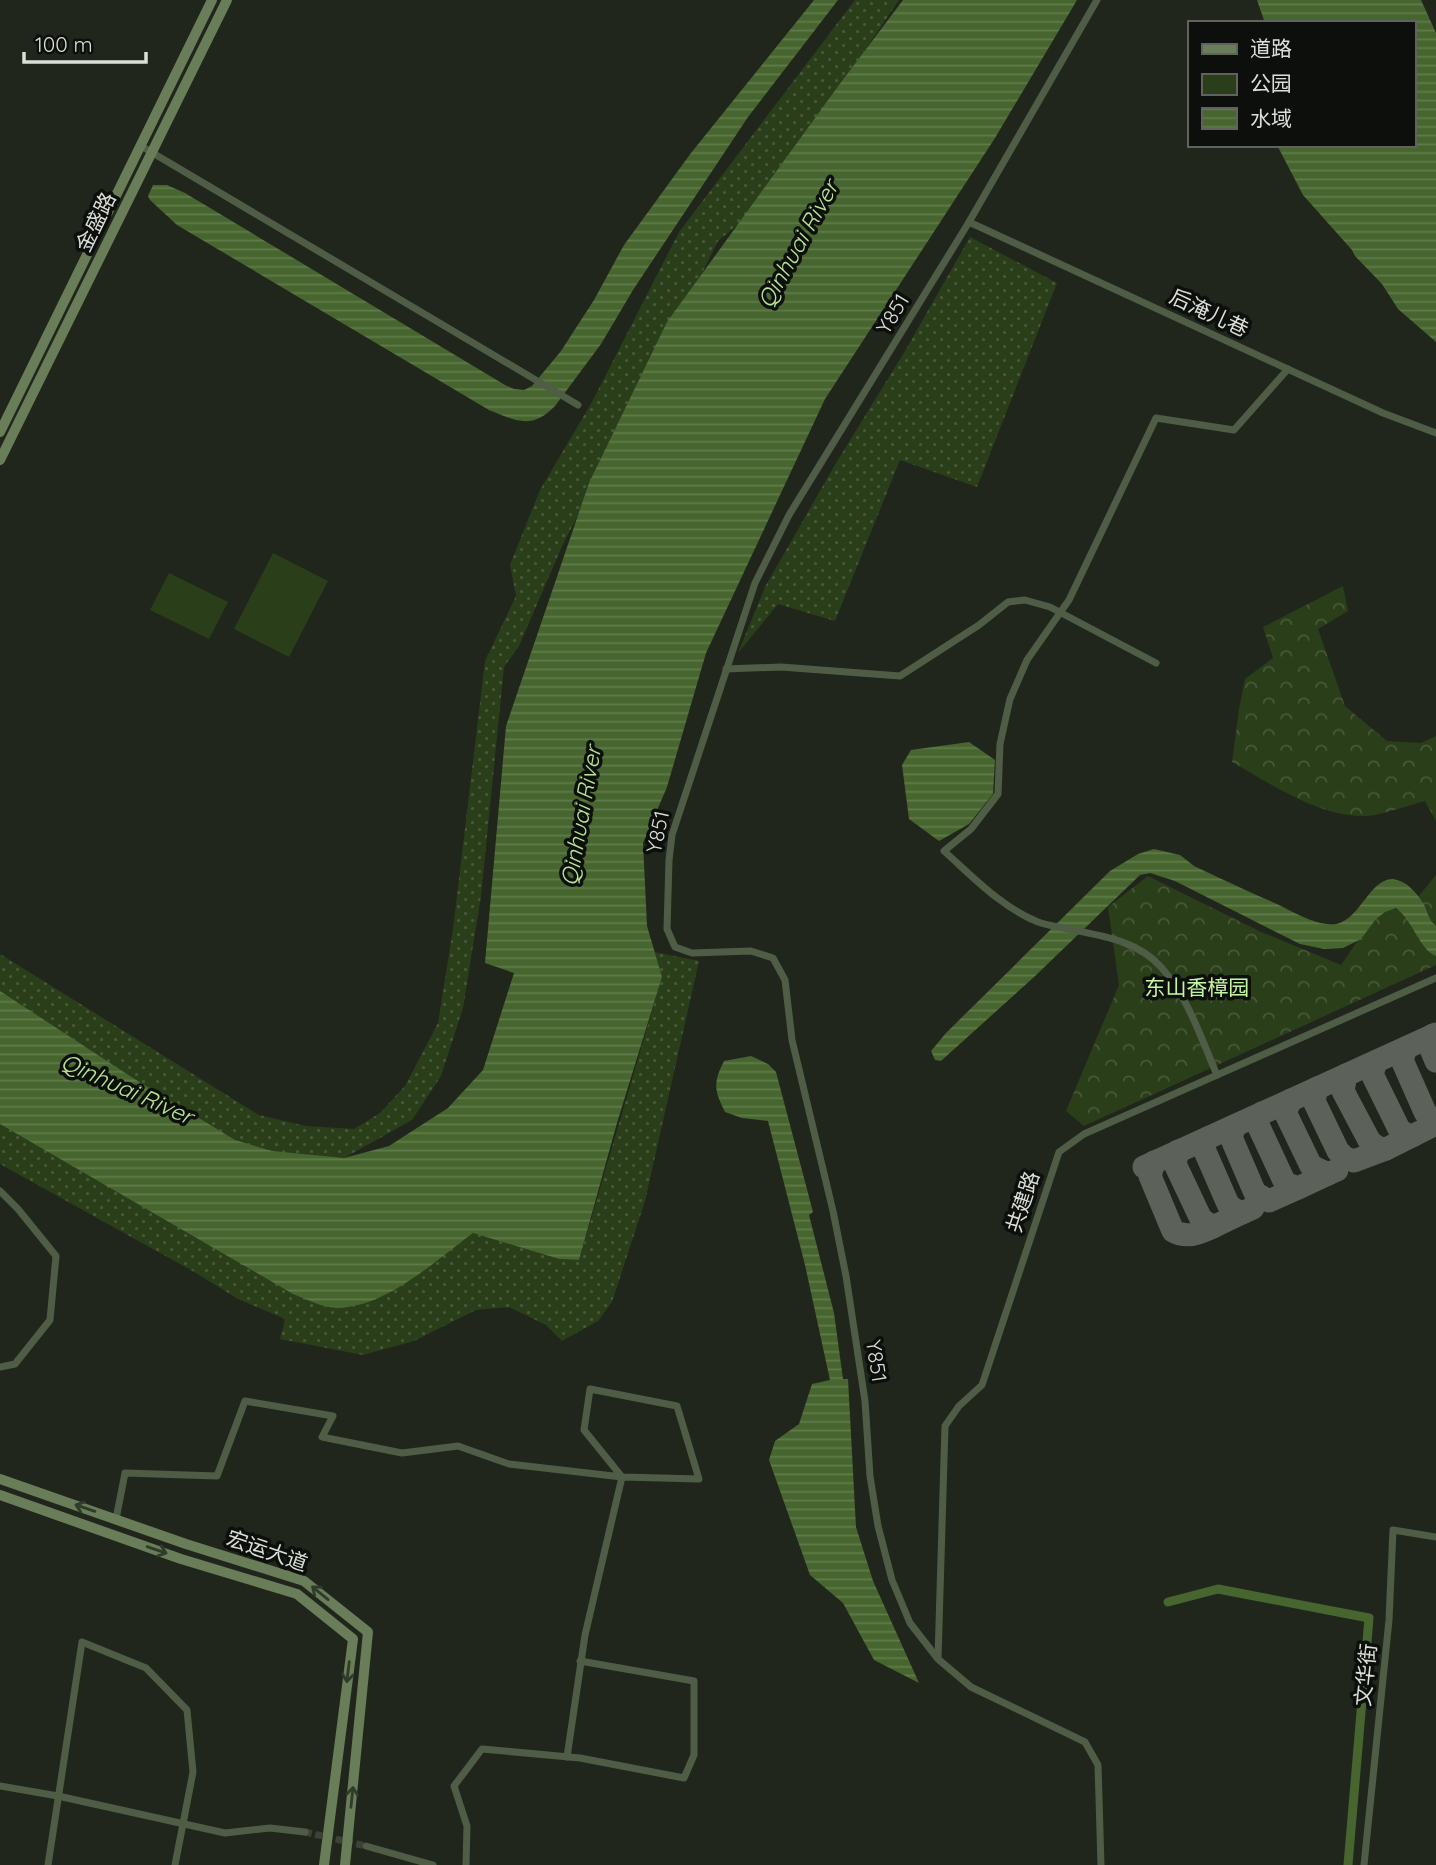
<svg xmlns="http://www.w3.org/2000/svg" width="1436" height="1865" font-family="Quicksand,'Noto Sans SC',sans-serif">
<style>
.green{fill:url(#green-dots)}
.forest{fill:url(#forest-crowns)}
.pitch{fill:#2a3e19}
.water{fill:url(#water-rules)}
.lines{fill:none;stroke-linecap:round;stroke-linejoin:round}
.canal{stroke:#47652e;stroke-width:9}
.taxiway{stroke:#5c6159;stroke-width:23}
.street-tunnel{stroke:#3d4239;stroke-width:7;stroke-dasharray:7 3.5;stroke-linecap:butt}
.street{stroke:#505d46;stroke-width:7}
.secondary{stroke:#687d58;stroke-width:10}
.oneway{stroke:#313b2a}
.labels{text-anchor:middle;stroke-width:7;stroke-linejoin:round;paint-order:stroke}
.street-label{font-size:21px;fill:#dbdfd9;stroke:#0c0f0b}
.park-label{font-size:21px;fill:#c6f5a1;stroke:#0c0f0b}
.water-label{font-size:23px;font-style:italic;fill:#b8e694;stroke:#0c0f0b}
</style>
<defs>
<pattern id="green-dots" width="8" height="8" patternUnits="userSpaceOnUse" patternTransform="scale(1.75)"><rect width="8" height="8" fill="#2a3e19"/><path d="M2 2h.1M6 6h.1" fill="none" stroke="#48593a" stroke-width="1.8" stroke-linecap="round"/></pattern>
<pattern id="forest-crowns" width="20" height="18" patternUnits="userSpaceOnUse" patternTransform="scale(1.75)"><rect width="20" height="18" fill="#2a3e19"/><path d="M2 6a3 3 0 1 1 6 0M12 15a3 3 0 1 1 6 0" fill="none" stroke="#48593a"/></pattern>
<pattern id="water-rules" width="6" height="5" patternUnits="userSpaceOnUse" patternTransform="scale(1.75)"><rect width="6" height="5" fill="#47652e"/><path d="M0 2.5h6" fill="none" stroke="#617b4c"/></pattern>
</defs>
<rect width="100%" height="100%" fill="#21261d"/>
<!-- green -->
<g class="green">
<polygon points="855,0 899,0 759,207 718,241 656,366 563,544 519,646 504,667 481,896 463,1008 441,1076 412,1120 344,1158 472,1232 559,1259 579,1260 662,977 654,952 699,961 645,1201 612,1302 598,1321 562,1341 546,1325 509,1307 476,1310 414,1341 363,1355 280,1339 285,1319 238,1299 196,1273 0,1164 0,954 259,1115 306,1126 354,1129 380,1113 405,1086 438,1023 453,929 485,661 516,596 510,565 540,490 592,402 679,232"/>
<polygon points="970,237 1057,283 977,487 900,460 835,621 778,604 738,653 765,587 836,463 905,351"/>
</g>
<!-- forest -->
<g class="forest">
<path d="M1343,586l5,25 -30,18 27,77 42,35 34,2 15,-7v85l-11,-20c-17,4 -42,14 -58,15 -47,2 -96,-32 -135,-54l7,-53 6,-30 28,-21 -10,-31z"/>
<polygon points="1436,875 1436,965 1084,1126 1066,1111 1119,985 1108,907 1148,876 1259,931 1341,965 1383,904 1405,913"/>
</g>
<!-- pitch -->
<g class="pitch">
<polygon points="273,553 328,581 289,657 234,629"/>
<polygon points="169,573 228,602 209,639 150,610"/>
</g>
<!-- water -->
<g class="water">
<path d="M814,0h24l-90,117 -115,173 -32,54 -46,62c-23,24 -39,15 -66,4l-312,-185 -27,-25 -2,-4 5,-11h14l18,8 320,192 9,4 10,1 8,-4 29,-35 33,-51 30,-55 67,-92z"/>
<path d="M903,0h174l-82,138 -170,261 -119,254 -39,134 -24,56 4,83 15,51 -45,146 -38,137 -20,-1 -86,-26c-38,28 -94,81 -144,74 -12,-2 -25,-9 -36,-13l-293,-170v-133l133,87 102,62 37,11 72,7 45,-12 59,-38 35,-38 31,-97 -29,-10 21,-237 83,-243 78,-161 172,-237z"/>
<polygon points="1257,0 1421,0 1436,33 1436,342 1398,309 1382,284 1355,256 1352,250 1303,195 1278,147 1278,145 1413,145 1413,23 1265,23"/>
<polygon points="969,742 995,760 993,794 969,824 939,841 909,819 902,765 911,750"/>
<path d="M1154,849l26,6 14,11c28,13 55,26 83,38 16,8 33,18 50,20 34,6 42,-56 73,-43 9,3 18,14 23,22 5,8 5,17 13,23v30c-17,-7 -22,-34 -40,-48l-11,4 -9,7 -15,20 -18,9 -19,1 -24,-5 -125,-63 -25,-8 -10,2 -107,103 -92,83 -6,-1 -4,-9 15,-18 164,-162 28,-17z"/>
<path d="M751,1056l17,8 8,8 37,140 -4,3 25,98 9,66h5l8,148 17,54 46,102 -45,-23 -31,-57 -33,-28 -41,-115 6,-19 24,-17 13,-40 18,-4 -25,-115 -37,-144 -26,-3 -17,-6c-11,-22 -12,-29 -1,-51z"/>
</g>
<g class="lines">
<!-- canal -->
<polyline class="canal" points="1168,1602 1218,1589 1369,1618 1348,1865"/>
<!-- taxiway -->
<g class="taxiway">
<polyline points="1433,1035 1431,1049 1436,1061"/>
<polyline points="1406,1048 1402,1060 1425,1112 1430,1119 1436,1121"/>
<polyline points="1376,1062 1372,1074 1400,1131 1412,1136 1436,1124"/>
<polyline points="1346,1075 1343,1091 1370,1142 1379,1148 1386,1149 1412,1136"/>
<polyline points="1317,1088 1314,1101 1338,1151 1345,1158 1354,1161 1386,1149"/>
<polyline points="1291,1100 1285,1112 1311,1166 1328,1174 1337,1170"/>
<polyline points="1262,1113 1259,1118 1258,1125 1285,1183 1298,1188 1328,1174"/>
<polyline points="1235,1126 1231,1137 1255,1193 1269,1201 1298,1188"/>
<polyline points="1208,1138 1204,1143 1204,1149 1228,1204 1232,1208 1242,1213 1253,1208"/>
<polyline points="1178,1151 1175,1164 1201,1219 1213,1227 1242,1213"/>
<path d="M1154,1162l-4,14 23,55c15,8 26,2 40,-4"/>
<polyline points="1144,1167 1436,1034"/>
</g>
<!-- street-tunnel -->
<polyline class="street-tunnel" points="305,1832 366,1846"/>
<!-- street -->
<g class="street">
<polyline points="1097,0 969,222 789,515 755,583 672,835 669,860 667,929 675,947 692,953 751,951 773,958 785,980 792,1040 833,1211 846,1276 865,1401 870,1476 878,1526 892,1580 910,1623 938,1659 971,1687 1085,1742 1098,1765 1101,1865"/>
<polyline points="141,146 578,405"/>
<polyline points="969,222 1383,413 1436,433"/>
<polyline points="726,669 781,667 900,676 979,625 1008,602 1025,600 1050,607 1156,663"/>
<path d="M1217,1075c-16,-37 -29,-78 -56,-108 -25,-28 -64,-32 -98,-39 -8,-2 -17,-3 -25,-6 -37,-15 -65,-45 -94,-71l27,-22 27,-35 2,-50 10,-45 17,-39 42,-60 87,-182 78,12 54,-61"/>
<polyline points="0,1191 18,1209 56,1256 50,1320 15,1364 0,1367"/>
<polyline points="116,1519 125,1473 217,1476 245,1401 333,1416 322,1437 402,1453 458,1446 509,1464 622,1477 699,1479 677,1406 590,1389 584,1430 622,1477"/>
<polyline points="938,1658 945,1426 959,1406 982,1385 1059,1152 1084,1134 1436,978"/>
<polyline points="567,1757 585,1635 622,1477"/>
<polyline points="0,1786 58,1796 225,1833 270,1828 305,1832"/>
<polyline points="366,1846 433,1865"/>
<polyline points="48,1865 82,1642 146,1668 187,1710 193,1772 175,1865"/>
<polyline points="466,1865 467,1826 454,1786 482,1749 580,1758 684,1778 694,1755 694,1681 580,1661"/>
<polyline points="1364,1865 1389,1620 1393,1530 1436,1537"/>
</g>
<!-- secondary -->
<g class="secondary">
<polyline points="0,432 212,0"/>
<polyline points="0,460 227,0"/>
<polyline points="0,1479 186,1544 304,1581 368,1632 345,1865"/>
<polyline points="0,1495 181,1559 297,1594 353,1639 324,1865"/>
</g>
</g>
<!-- one-way arrows -->
<defs><path id="oneway-shaft" d="M-6 0H5M1.5-3L5.5 0L1.5 3" fill="none" stroke-width="1.6" stroke-linecap="round" stroke-linejoin="round" transform="scale(1.75)"/></defs>
<g class="oneway">
<use href="#oneway-shaft" transform="translate(85 1508) rotate(-161)"/>
<use href="#oneway-shaft" transform="translate(157 1550) rotate(19)"/>
<use href="#oneway-shaft" transform="translate(320 1593) rotate(-141)"/>
<use href="#oneway-shaft" transform="translate(348 1672) rotate(97)"/>
<use href="#oneway-shaft" transform="translate(352 1797) rotate(-84)"/>
</g>
<g class="labels">
<!-- street labels -->
<g class="street-label">
<text transform="translate(96 222) rotate(-64)" y="7">金盛路</text>
<text transform="translate(1209 313) rotate(25)" y="7">后淹儿巷</text>
<text transform="translate(893 314) rotate(-59)" y="7">Y851</text>
<text transform="translate(658 832) rotate(-78)" y="7">Y851</text>
<text transform="translate(1023 1202) rotate(-72)" y="7">共建路</text>
<text transform="translate(876 1361) rotate(81)" y="7">Y851</text>
<text transform="translate(267 1551) rotate(19)" y="7">宏运大道</text>
<text transform="translate(1366 1675) rotate(-84)" y="7">文华街</text>
</g>
<!-- park labels -->
<g class="park-label">
<text x="1197" y="995">东山香樟园</text>
</g>
<!-- water labels -->
<g class="water-label">
<text transform="translate(798 244) rotate(-61)" y="8">Qinhuai River</text>
<text transform="translate(581 816) rotate(-80)" y="8">Qinhuai River</text>
<text transform="translate(127 1089) rotate(24)" y="8">Qinhuai River</text>
</g>
</g>
<!-- legend -->
<rect x="1188" y="21" width="228" height="126" fill="#0c0f0b" stroke="#5f625d" stroke-width="2"/>
<rect x="1202" y="44" width="35" height="10" fill="#687d58" stroke="#5f625d" stroke-width="2"/>
<text x="1250" y="56" font-size="21" fill="#dbdfd9">道路</text>
<rect x="1202" y="74" width="35" height="21" fill="#2a3e19" stroke="#5f625d" stroke-width="2"/>
<text x="1250" y="91" font-size="21" fill="#dbdfd9">公园</text>
<rect x="1202" y="108" width="35" height="21" fill="url(#water-rules)" stroke="#5f625d" stroke-width="2"/>
<text x="1250" y="126" font-size="21" fill="#dbdfd9">水域</text>
<!-- scale -->
<path d="M24 52v10h122v-10" fill="none" stroke="#dbdfd9" stroke-width="3.5"/>
<text x="35" y="52" font-size="21" fill="#dbdfd9" stroke="#0c0f0b" stroke-width="5" paint-order="stroke">100 m</text>
</svg>
